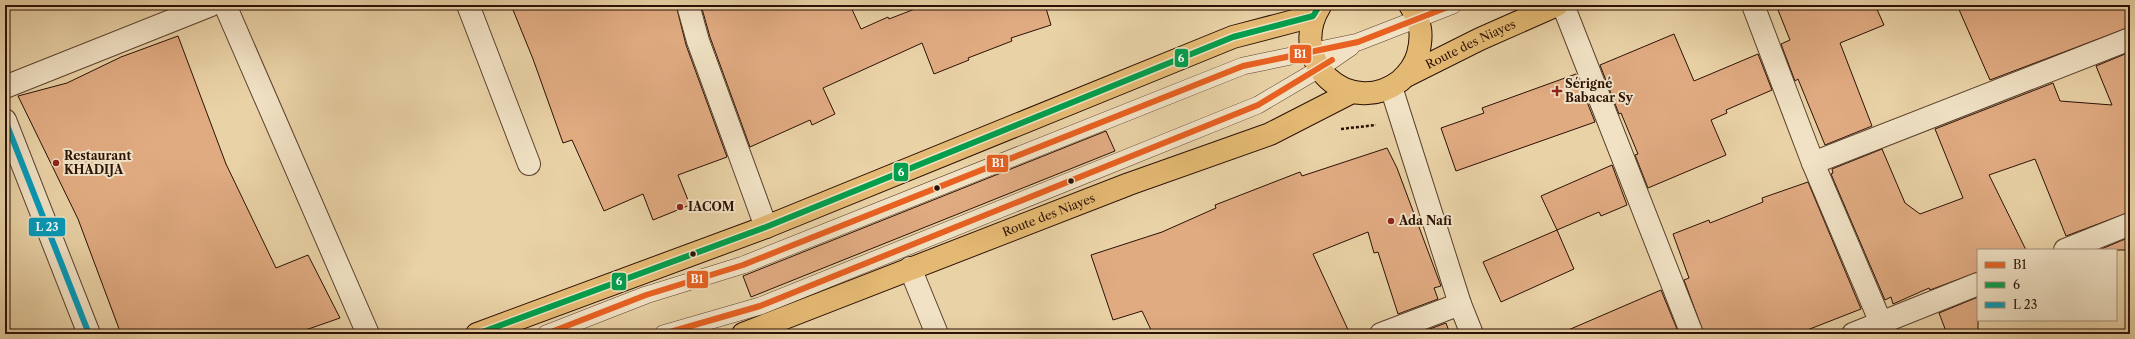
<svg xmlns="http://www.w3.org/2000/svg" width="2135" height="339" font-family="'Libre Caslon Text',serif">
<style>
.building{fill:#e1ab82;stroke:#2b1105}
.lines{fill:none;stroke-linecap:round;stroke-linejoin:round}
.service-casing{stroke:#5a412d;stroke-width:18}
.minor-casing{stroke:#5a412d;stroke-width:24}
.tertiary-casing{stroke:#5a412d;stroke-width:24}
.primary-casing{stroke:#2b1105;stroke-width:24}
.path{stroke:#2b1105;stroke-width:2.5;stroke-dasharray:3 2;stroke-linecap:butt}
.service{stroke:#f1e2c5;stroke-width:17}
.minor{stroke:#f1e2c5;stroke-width:22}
.tertiary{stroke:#f1e2c5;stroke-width:22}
.primary{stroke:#e4b973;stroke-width:22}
.bus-1-casing{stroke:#f1e2c5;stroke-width:9}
.bus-2-casing{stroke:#f1e2c5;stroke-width:9}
.bus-3-casing{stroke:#f1e2c5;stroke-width:9}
.bus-1{stroke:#e86121;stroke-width:6}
.bus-2{stroke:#029f4d;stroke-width:6}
.bus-3{stroke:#049aba;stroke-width:6}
.poi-dot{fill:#8f2418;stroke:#f1e2c5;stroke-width:1.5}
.bus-dot{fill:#2b1105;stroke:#f1e2c5;stroke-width:1.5}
.labels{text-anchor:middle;stroke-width:4;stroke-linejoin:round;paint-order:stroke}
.street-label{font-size:12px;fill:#2b1105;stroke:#f1e2c5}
.poi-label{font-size:12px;font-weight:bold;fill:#2b1105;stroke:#f1e2c5;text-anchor:start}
.line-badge{stroke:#f1e2c5;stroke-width:1.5}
.badge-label{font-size:11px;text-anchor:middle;font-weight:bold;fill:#fff}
</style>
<rect width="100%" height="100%" fill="#e9d2a6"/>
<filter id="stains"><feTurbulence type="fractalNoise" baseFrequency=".005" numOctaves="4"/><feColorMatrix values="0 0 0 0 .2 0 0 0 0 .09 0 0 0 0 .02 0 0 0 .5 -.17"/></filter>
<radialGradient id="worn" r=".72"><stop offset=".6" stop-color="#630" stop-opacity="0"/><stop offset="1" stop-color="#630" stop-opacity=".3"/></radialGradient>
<!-- building -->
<g class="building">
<polygon points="511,5 676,5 686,45 727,157 678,175 690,205 653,220 643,194 604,211 572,140 563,143 533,59"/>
<polygon points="701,5 850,5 861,29 888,17 889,19 925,5 1045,5 1051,25 1011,38 1012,41 968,58 969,60 934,74 922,43 823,88 835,114 812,125 810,120 750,147 710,37"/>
<polygon points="1776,5 1875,5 1884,25 1840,43 1872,126 1825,145 1798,79 1795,81 1781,44 1790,40"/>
<polygon points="1957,5 2130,5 2130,27 1990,80"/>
<polygon points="1674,34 1694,81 1758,54 1772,90 1726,110 1727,113 1711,120 1726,155 1648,188 1635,155 1638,154 1621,113 1619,114 1600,65"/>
<polygon points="178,36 226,164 276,268 308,255 340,318 294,334 121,334 78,219 18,96 67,83 121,57"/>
<polygon points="2130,52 2130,212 2066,236 2035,159 1989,175 2026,250 1978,250 1978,272 1930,290 1929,288 1893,304 1891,297 1885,300 1831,174 1833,173 1832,169 1882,149 1905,203 1920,214 1963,198 1935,129 2053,83 2060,101 2112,105 2096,66"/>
<polygon points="1576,74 1595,122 1456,171 1441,128 1484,113 1482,108"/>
<polygon points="1106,131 1115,151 751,297 743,276"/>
<polygon points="1387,148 1397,168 1441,286 1434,288 1438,299 1398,314 1378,252 1374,253 1368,232 1313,254 1350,334 1153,334 1142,311 1113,320 1091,255 1162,232 1216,208 1215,205 1300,172 1302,176"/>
<polygon points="1612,165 1627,205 1601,216 1599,212 1557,230 1574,269 1501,302 1483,262 1557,230 1541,196"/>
<polygon points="1808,182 1861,309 1797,334 1704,334 1684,280 1689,278 1673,234 1709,220 1710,223 1763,202 1762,198"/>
<polygon points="2130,237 2130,250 2099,250"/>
<polygon points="1661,290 1679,334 1559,334"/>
<polygon points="1978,297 1978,334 1947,334 1939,313"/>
<polygon points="1446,323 1450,334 1416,334"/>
</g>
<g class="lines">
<defs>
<g id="service">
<polyline points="546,334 646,295 743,265 1243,66 1358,42 1453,5"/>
<polyline points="663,334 760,306 1258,105 1319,69 1351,47"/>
</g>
<g id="minor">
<polyline points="225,5 368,334"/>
<polyline points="468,5 529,164"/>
<polyline points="688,5 698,41 766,227"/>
<polyline points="1563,5 1692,334"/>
<polyline points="1753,5 1813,163 1881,323"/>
<polyline points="5,87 211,5"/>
<polyline points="1391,87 1460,304 1472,334"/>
<polyline points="1813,163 2130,39"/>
<polyline points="2065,250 2130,224"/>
<polyline points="910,268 937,334"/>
<polyline points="1381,334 1460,304"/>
<polyline points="1853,334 1978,284"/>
</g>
<polyline id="tertiary" points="5,120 89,334"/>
<g id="primary">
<path d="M1320,6c-34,55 29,113 80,75 8,-7 15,-16 18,-27 5,-20 3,-32 -8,-49"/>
<path id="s1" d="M1406,76l74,-37 77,-34"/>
<polyline points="477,334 766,227 1233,37 1313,16"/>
<path id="s2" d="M743,334l386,-150 141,-50 82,-42"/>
</g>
</defs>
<!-- service casing -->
<use href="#service" class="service-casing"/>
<!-- minor casing -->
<use href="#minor" class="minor-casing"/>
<!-- tertiary casing -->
<use href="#tertiary" class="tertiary-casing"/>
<!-- primary casing -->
<use href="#primary" class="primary-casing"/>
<!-- path -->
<polyline class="path" points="1341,129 1376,125"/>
<!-- service -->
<use href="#service" class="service"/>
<!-- minor -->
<use href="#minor" class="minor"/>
<!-- tertiary -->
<use href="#tertiary" class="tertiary"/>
<!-- primary -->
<use href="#primary" class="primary"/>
<defs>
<g id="bus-1">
<polyline points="546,334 646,295 743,265 1243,66 1358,42 1453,5"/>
<polyline points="663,334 760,306 1258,105 1332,60"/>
</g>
<polyline id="bus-2" points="477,334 766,227 1233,37 1313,16 1320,5"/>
<polyline id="bus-3" points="5,120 89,334"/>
</defs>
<!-- bus-1 casing -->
<use href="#bus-1" class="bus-1-casing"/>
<!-- bus-2 casing -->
<use href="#bus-2" class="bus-2-casing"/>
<!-- bus-3 casing -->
<use href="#bus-3" class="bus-3-casing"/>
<!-- bus-1 -->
<use href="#bus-1" class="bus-1"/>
<!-- bus-2 -->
<use href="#bus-2" class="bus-2"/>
<!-- bus-3 -->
<use href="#bus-3" class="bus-3"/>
</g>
<!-- markers -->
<g class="poi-dot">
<path d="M1555 85h4v4h4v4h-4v4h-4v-4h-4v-4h4z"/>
<circle cx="56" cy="163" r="4"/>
<circle cx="680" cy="207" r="4"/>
<circle cx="1391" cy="221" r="4"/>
</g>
<g class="bus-dot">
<circle cx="1071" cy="181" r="3.5"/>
<circle cx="937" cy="188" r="3.5"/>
<circle cx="693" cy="254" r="3.5"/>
</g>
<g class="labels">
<!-- street labels -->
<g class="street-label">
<text dy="4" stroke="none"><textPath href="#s1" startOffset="72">Route des Niayes</textPath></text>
<text dy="4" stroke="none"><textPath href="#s2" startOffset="328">Route des Niayes</textPath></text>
</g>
<!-- poi labels -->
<g class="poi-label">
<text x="1565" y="88">Sérigné<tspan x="1565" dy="14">Babacar Sy</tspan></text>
<text x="64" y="160">Restaurant<tspan x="64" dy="14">KHADIJA</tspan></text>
<text x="688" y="211">IACOM</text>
<text x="1399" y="225">Ada Nafi</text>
</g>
</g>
<g class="line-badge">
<rect x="1289" y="44" width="23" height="20" rx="4" fill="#e86121"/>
<rect x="1174" y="48" width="15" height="20" rx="4" fill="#029f4d"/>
<rect x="986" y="154" width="23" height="19" rx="4" fill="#e86121"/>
<rect x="893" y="162" width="16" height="20" rx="4" fill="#029f4d"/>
<rect x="28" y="217" width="38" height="20" rx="4" fill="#049aba"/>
<rect x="686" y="270" width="23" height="19" rx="4" fill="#e86121"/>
<rect x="611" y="272" width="16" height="19" rx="4" fill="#029f4d"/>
</g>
<g class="badge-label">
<text x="1300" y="58">B1</text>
<text x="1181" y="62">6</text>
<text x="998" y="167">B1</text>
<text x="901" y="176">6</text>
<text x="47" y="231">L 23</text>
<text x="697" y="283">B1</text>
<text x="619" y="285">6</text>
</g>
<!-- margin -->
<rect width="2135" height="339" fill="none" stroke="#e9d2a6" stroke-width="20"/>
<rect x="6" y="6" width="2123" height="327" fill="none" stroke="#2b1105" stroke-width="2"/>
<rect x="10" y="10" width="2115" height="319" fill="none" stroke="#2b1105"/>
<!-- legend -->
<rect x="1977" y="249" width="140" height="72" fill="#f1e2c5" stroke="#a28e78"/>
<rect x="1985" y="262" width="20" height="6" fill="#e86121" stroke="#a28e78"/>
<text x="2013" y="269" font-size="12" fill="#2b1105">B1</text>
<rect x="1985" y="282" width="20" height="6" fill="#029f4d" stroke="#a28e78"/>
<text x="2013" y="289" font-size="12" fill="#2b1105">6</text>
<rect x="1985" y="302" width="20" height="6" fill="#049aba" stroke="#a28e78"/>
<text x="2013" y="309" font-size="12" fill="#2b1105">L 23</text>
<rect width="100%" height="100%" filter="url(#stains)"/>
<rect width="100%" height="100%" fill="url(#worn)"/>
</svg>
